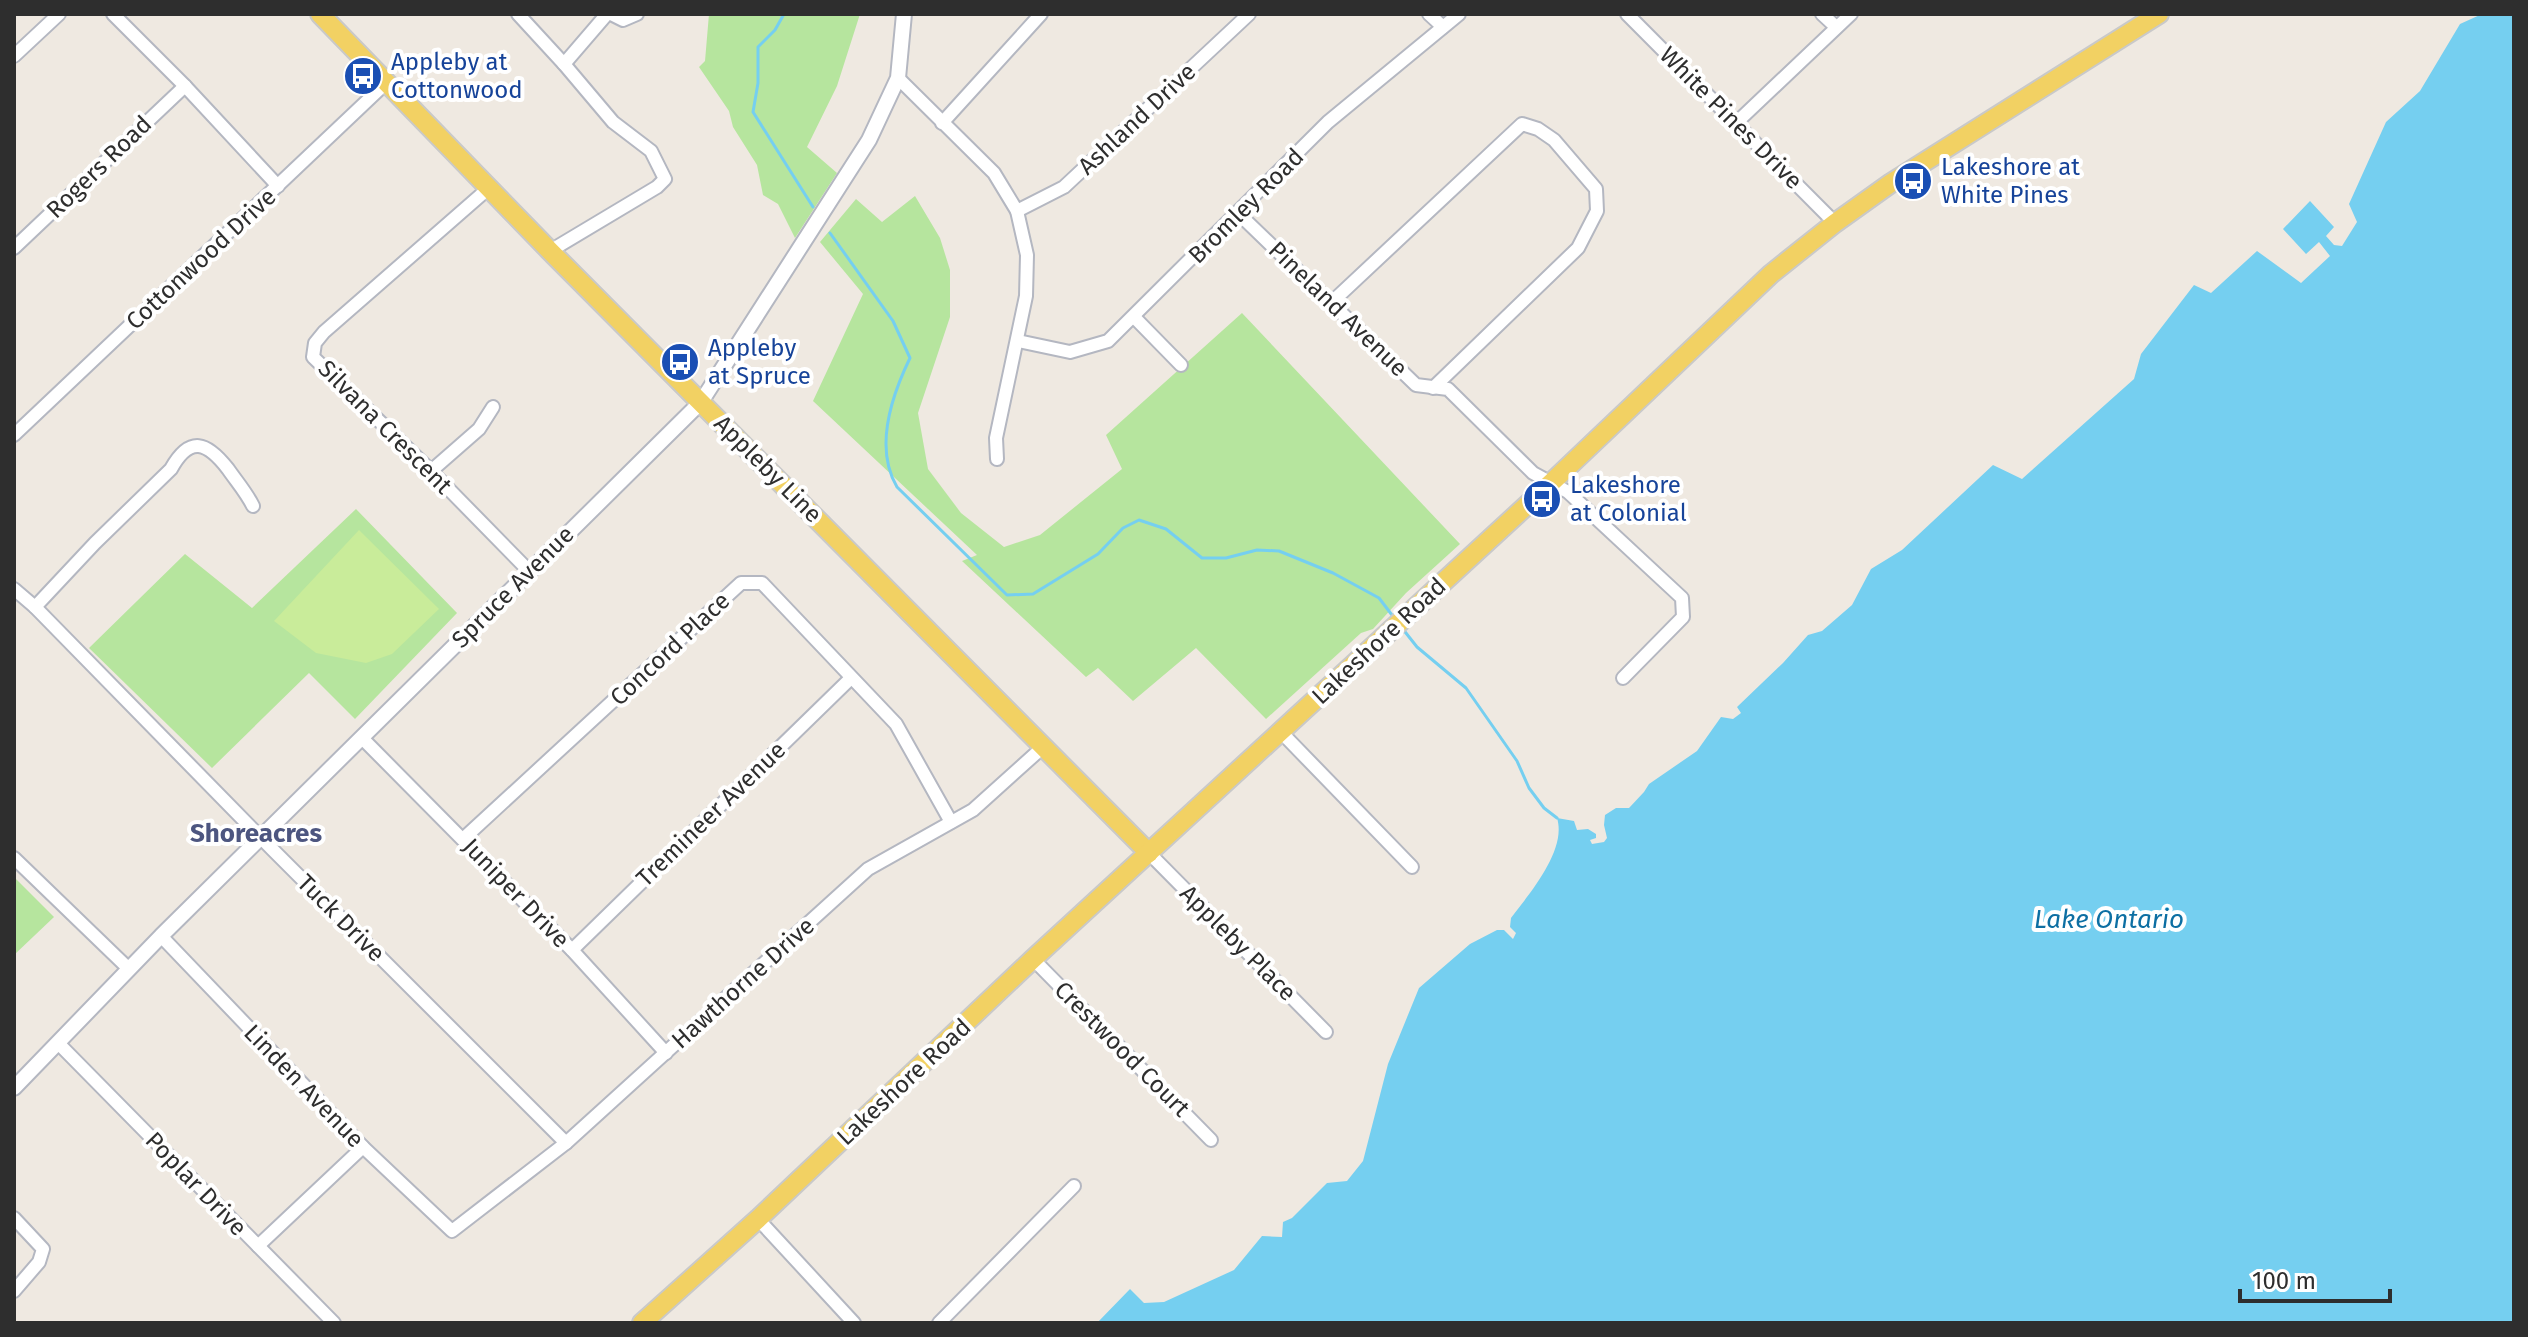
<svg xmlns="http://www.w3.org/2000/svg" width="2528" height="1337" font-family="'Fira Sans',sans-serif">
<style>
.green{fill:#b6e59e}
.pitch{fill:#c9ec9a}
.water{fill:#75cff0}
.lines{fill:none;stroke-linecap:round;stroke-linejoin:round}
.stream{stroke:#75cff0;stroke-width:3}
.minor-casing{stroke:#b4b7c1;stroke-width:16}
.tertiary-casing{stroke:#b4b7c1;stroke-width:18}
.primary-casing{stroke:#c9c9c9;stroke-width:22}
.minor{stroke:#fff;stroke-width:12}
.tertiary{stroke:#fff;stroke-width:14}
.primary{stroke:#f2d163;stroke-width:18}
.labels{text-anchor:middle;stroke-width:8;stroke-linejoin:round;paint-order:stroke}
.transit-label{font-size:24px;fill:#164399;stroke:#fff;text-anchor:start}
.street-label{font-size:24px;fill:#2e2e2e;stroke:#fff}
.neighbourhood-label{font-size:26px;font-weight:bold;fill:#4d5680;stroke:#fff}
.water-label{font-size:26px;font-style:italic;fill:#0d6fa3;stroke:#fff}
</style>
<rect width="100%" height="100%" fill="#efe9e1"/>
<!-- green -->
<g class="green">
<polygon points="709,14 860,14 837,86 807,147 837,173 795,238 778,204 763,195 757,165 733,127 729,111 699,67 705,61"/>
<polygon points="915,196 940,238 950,270 950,317 918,413 928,469 961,513 1004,547 1040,535 1122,469 1106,435 1242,313 1460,544 1406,593 1373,629 1361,633 1266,719 1196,648 1133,701 1098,668 1086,677 962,561 977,555 813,401 863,294 820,242 856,199 882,222"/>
<polygon points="356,509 457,613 355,719 309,673 212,768 89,648 185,554 252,608"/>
<polygon points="14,877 54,917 14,955"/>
</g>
<!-- pitch -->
<polygon class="pitch" points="359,530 439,609 392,654 366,663 316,653 274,621"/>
<!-- water -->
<path class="water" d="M2482,14h32v1309h-1417l33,-34 14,14 20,-1 70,-32 28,-34 20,1 1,-15 9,-4 35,-35 20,-2 16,-20 25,-97 31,-76 51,-44 27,-14h7l9,9 3,-6 -6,-6 1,-9c19,-25 56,-68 46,-100l17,3 3,9 11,-1 8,5v4l-6,2 2,4 12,-2 3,-4 -3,-13 1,-10 11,-7h13l15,-16 5,-8 48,-33 24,-34 12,2 8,-6 -4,-6 46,-44 25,-28 14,-4 30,-26 19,-36 31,-19 91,-85 29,14 112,-100 7,-25 53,-69 17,8 46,-42 44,32 29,-27 -11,-14 -13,12 -23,-25 27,-28 24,26 -8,9 8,9 8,1 15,-24 -8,-18 37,-82 34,-31 40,-67z"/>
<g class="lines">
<!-- stream -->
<g class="stream">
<polyline points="784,14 775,30 758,47 758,83 753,112 813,207"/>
<path d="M830,233l63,88 17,37c-18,37 -36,90 -13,129l110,108 26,-1 65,-40 25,-26 16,-8 27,9 36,29h24l31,-8 22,1 54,22 46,25 16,21"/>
<polyline points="1402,628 1417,647 1466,688 1517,761 1529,788 1544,808 1557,818"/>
</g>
<defs>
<g id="minor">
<polyline points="113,14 185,86 278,186"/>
<polyline points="518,14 564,64 613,122 651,151 665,179 657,187 550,251"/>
<polyline points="611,14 623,20 637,14"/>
<polyline points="1429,14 1443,27"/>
<polyline points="1627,14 1835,223"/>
<polyline points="1822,14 1836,27"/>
<polyline points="14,56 59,14"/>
<polyline points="564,64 607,14"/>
<polyline points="898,78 994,173 1017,211 1027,255 1026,296 996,438 997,459"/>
<polyline points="942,123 1041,14"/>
<polyline points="1736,123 1851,14"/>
<polyline points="490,187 324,332 315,343 313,357 431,471 529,571"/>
<polyline points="1017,211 1064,187 1249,14"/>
<polyline points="1239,214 1416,385 1448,389 1533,473 1568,492 1682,598 1683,617 1623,678"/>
<polyline points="14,248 185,86"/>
<polyline points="1332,302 1522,124 1538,129 1554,140 1596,189 1597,211 1578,248 1433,388"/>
<polyline points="1135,318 1181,365"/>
<polyline points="1018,341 1070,352 1108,341 1328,122 1459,14"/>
<polyline points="14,435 387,82"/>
<polyline points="431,471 479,429 493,407"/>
<polyline points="14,589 35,607 272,849 566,1143"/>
<path d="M35,607l60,-64 76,-74c19,-34 36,-27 57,0 9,13 18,23 25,37"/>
<polyline points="1281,732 1412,867"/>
<polyline points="362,738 572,950 666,1053"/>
<polyline points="463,839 741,583 762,583 896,724 951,822"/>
<polyline points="1149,853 1326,1032"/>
<polyline points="14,858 129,969"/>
<polyline points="161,936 363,1147 452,1231 566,1143 868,869 973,810 1043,747"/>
<polyline points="572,950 851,678"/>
<polyline points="1033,959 1211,1140"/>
<polyline points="59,1044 334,1323"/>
<polyline points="14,1218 43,1249 39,1262 14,1291"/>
<polyline points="758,1219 854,1323"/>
<polyline points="258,1246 363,1147"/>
<polyline points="939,1323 1074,1186"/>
</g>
<polyline id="tertiary" points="14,1088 161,936 701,402 869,140 898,78 904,14"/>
<g id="primary">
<polyline points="320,14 550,251 1149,853"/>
<polyline points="642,1323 758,1219 1033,959 1551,483 1771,274 1835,223 1891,183 2159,14"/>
</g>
</defs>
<!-- minor casing -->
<use href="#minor" class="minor-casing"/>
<!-- tertiary casing -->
<use href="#tertiary" class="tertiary-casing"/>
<!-- primary casing -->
<use href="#primary" class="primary-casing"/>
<!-- minor -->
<use href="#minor" class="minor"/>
<!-- tertiary -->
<use href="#tertiary" class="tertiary"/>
<!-- primary -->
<use href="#primary" class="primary"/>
</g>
<!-- icons -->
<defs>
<symbol id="bus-disc" viewBox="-11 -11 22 22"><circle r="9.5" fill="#1a4fb4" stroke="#fff"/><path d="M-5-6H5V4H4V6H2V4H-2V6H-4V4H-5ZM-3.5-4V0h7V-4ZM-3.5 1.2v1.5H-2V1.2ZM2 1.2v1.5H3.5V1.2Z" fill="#fff"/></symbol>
</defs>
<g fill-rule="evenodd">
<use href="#bus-disc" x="341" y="54" width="44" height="44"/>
<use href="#bus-disc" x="1891" y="159" width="44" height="44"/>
<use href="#bus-disc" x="658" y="340" width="44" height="44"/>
<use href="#bus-disc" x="1520" y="477" width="44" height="44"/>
</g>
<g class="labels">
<!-- transit labels -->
<g class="transit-label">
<text x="391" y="70">Appleby at<tspan x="391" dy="28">Cottonwood</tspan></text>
<text x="1941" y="175">Lakeshore at<tspan x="1941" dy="28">White Pines</tspan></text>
<text x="708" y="356">Appleby<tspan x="708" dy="28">at Spruce</tspan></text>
<text x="1570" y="493">Lakeshore<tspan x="1570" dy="28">at Colonial</tspan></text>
</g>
<!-- street labels -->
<g class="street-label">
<text transform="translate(1731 118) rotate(45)" y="8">White Pines Drive</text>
<text transform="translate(1137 119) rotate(-43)" y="8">Ashland Drive</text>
<text transform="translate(99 167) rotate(-44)" y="8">Rogers Road</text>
<text transform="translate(1246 206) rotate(-45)" y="8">Bromley Road</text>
<text transform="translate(201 259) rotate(-43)" y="8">Cottonwood Drive</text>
<text transform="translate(1338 309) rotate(44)" y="8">Pineland Avenue</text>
<text transform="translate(385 427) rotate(45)" y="8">Silvana Crescent</text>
<text transform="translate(768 469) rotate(45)" y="8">Appleby Line</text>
<text transform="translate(513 587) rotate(-45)" y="8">Spruce Avenue</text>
<text transform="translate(1379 641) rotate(-43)" y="8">Lakeshore Road</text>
<text transform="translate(670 649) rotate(-43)" y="8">Concord Place</text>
<text transform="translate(711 814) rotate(-44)" y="8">Tremineer Avenue</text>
<text transform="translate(516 893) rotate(46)" y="8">Juniper Drive</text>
<text transform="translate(341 918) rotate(45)" y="8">Tuck Drive</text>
<text transform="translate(1238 943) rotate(45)" y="8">Appleby Place</text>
<text transform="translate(743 983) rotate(-42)" y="8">Hawthorne Drive</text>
<text transform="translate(1122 1049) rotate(45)" y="8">Crestwood Court</text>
<text transform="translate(904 1082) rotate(-43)" y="8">Lakeshore Road</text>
<text transform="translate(304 1086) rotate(46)" y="8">Linden Avenue</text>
<text transform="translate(196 1184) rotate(46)" y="8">Poplar Drive</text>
</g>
<!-- neighbourhood labels -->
<g class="neighbourhood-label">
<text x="256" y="842">Shoreacres</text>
</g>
<!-- water labels -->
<g class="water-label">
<text x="2109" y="928">Lake Ontario</text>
</g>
</g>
<!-- border -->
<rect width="2528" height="1337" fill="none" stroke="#2e2e2e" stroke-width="32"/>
<!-- scale -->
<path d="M2240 1289v12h150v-12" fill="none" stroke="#2e2e2e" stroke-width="4"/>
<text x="2252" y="1289" font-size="24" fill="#2e2e2e" stroke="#ffffff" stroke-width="6" paint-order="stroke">100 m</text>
</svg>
